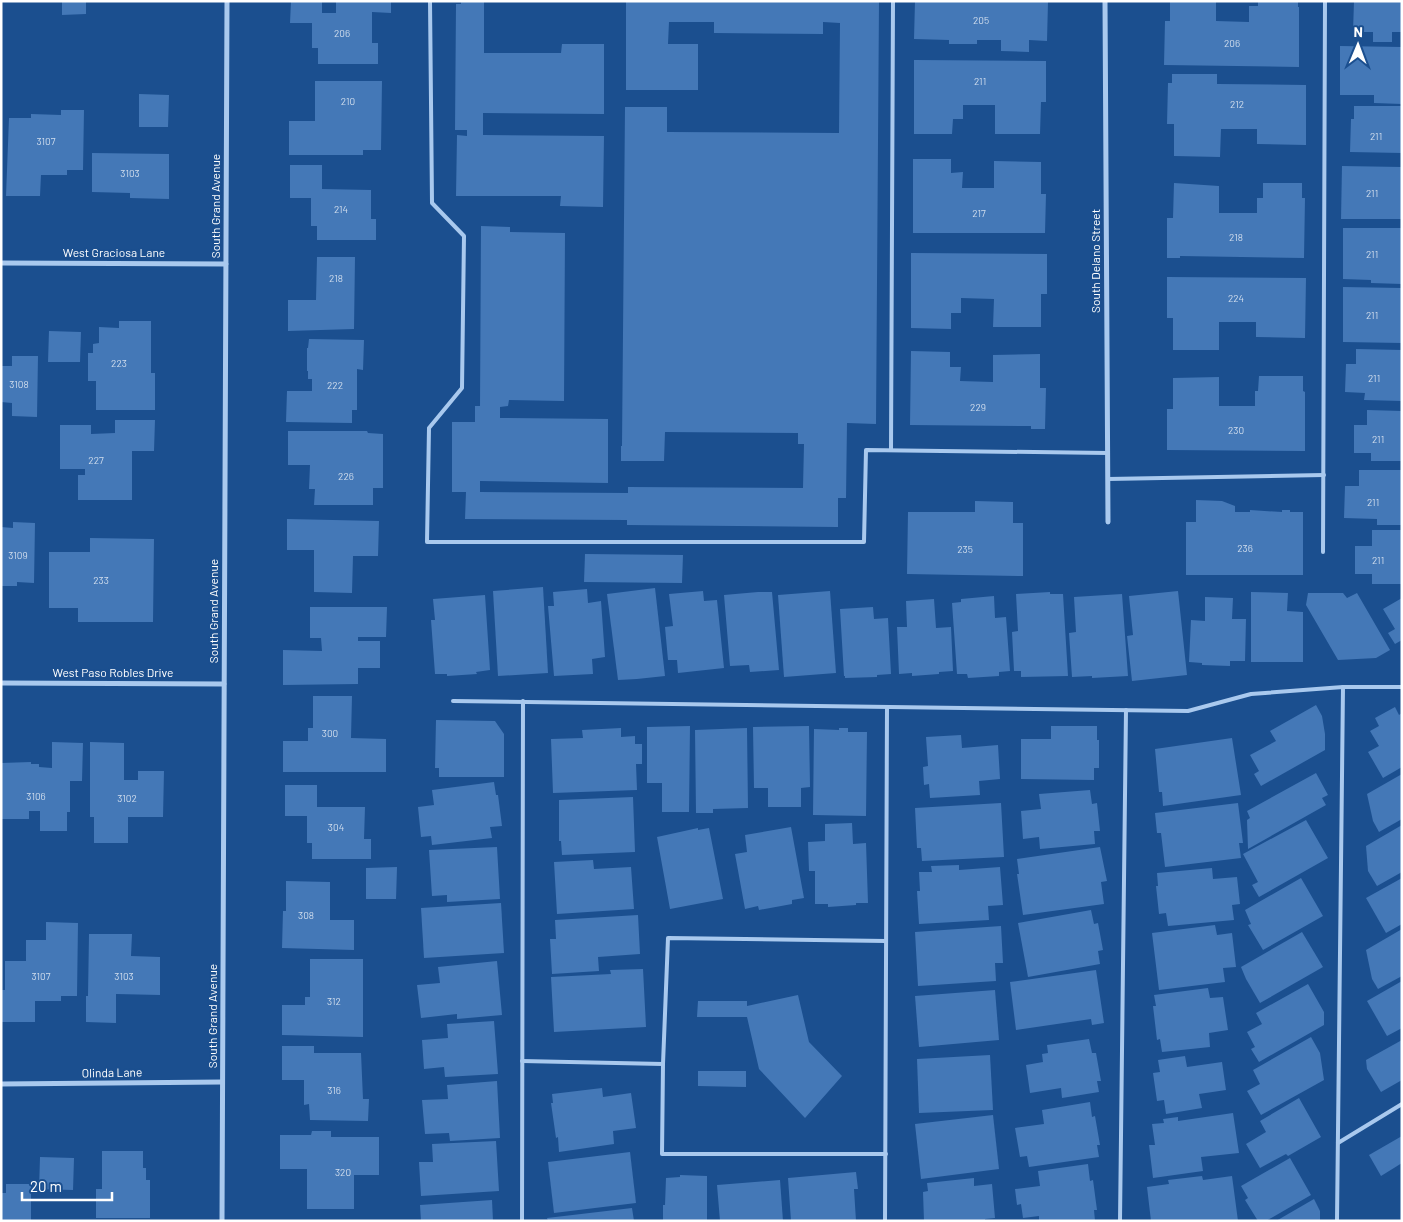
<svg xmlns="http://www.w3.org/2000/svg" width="1403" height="1222" font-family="Barlow,sans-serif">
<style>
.building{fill:#4478b7}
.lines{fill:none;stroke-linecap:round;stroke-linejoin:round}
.service{stroke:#a9c9ee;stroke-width:4}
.minor{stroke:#a9c9ee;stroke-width:5}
.labels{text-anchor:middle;stroke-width:4;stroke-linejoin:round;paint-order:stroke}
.number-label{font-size:10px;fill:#d0dded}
.street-label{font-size:12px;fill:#fff;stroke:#1b4f8f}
</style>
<rect width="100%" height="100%" fill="#1b4f8f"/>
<!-- building -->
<g class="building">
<polygon points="62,1 86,1 86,14 62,15"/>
<polygon points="291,1 322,1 322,13 336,13 336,1 391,1 391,13 372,12 372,43 378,43 378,64 318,64 318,48 312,48 312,23 290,23"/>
<polygon points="461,1 484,1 484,53 561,53 562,44 604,44 604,114 483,113 483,135 604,136 603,207 560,206 561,196 456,196 457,135 467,136 467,130 455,130 456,4 461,4"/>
<polygon points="626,1 879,1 876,424 847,423 846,498 838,498 838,527 627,525 627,520 465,519 466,492 452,492 452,422 475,422 475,406 480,406 481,226 510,227 510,232 565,233 564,401 509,400 508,406 500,407 500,418 608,419 608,483 480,481 480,492 628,493 628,487 803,488 804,444 798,444 798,433 665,432 664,461 621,461 621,446 622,446 625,107 667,107 667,132 839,133 840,23 823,22 823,34 714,33 714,22 669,22 668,44 698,44 698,90 626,90"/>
<polygon points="915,1 1048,2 1047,41 1029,40 1029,52 1001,51 1001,40 977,40 977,44 949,44 949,40 914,39"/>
<polygon points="1170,1 1216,1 1216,21 1249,22 1249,6 1258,6 1258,1 1298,1 1298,7 1299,7 1299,67 1164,65 1165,21 1170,21"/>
<polygon points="1354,1 1402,1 1402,32 1392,32 1392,42 1373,42 1373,32 1353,32"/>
<polygon points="1340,46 1402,47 1402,104 1374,103 1374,95 1340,95"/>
<polygon points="914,60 1046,61 1046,102 1041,102 1040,134 995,134 995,105 963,105 963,119 953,119 952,134 914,134"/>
<polygon points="1172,74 1217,74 1217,84 1306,85 1306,145 1257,144 1257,129 1221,129 1220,157 1174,156 1174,124 1167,124 1168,83 1172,83"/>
<polygon points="315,81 382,81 381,150 363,150 363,155 289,155 289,121 315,121"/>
<polygon points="139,94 169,95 168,127 139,127"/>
<polygon points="1354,106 1402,106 1402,153 1350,152 1351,119 1354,119"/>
<polygon points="61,110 84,110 83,170 67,170 67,175 41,175 40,196 6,196 9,118 31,118 31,114 61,115"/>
<polygon points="92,153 169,154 169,199 130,198 130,193 92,192"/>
<polygon points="913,159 951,159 951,173 963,172 962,188 994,188 994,161 1041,162 1041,194 1046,194 1045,233 913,233"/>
<polygon points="290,165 322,165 322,189 371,190 371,219 376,219 376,240 317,240 317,226 311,226 311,198 290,198"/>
<polygon points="1342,166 1402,167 1402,219 1341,219"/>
<polygon points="1174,183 1219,186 1219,213 1257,213 1257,198 1263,198 1263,183 1302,183 1302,198 1305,198 1304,258 1180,256 1180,258 1167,258 1167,218 1173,218"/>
<polygon points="1343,228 1402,228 1402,284 1371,283 1371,280 1343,279"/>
<polygon points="911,253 1047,254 1047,294 1041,294 1041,327 993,327 994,299 961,298 961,313 951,313 951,329 911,328"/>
<polygon points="317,257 355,257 354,329 288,331 288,300 316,300"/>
<polygon points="1167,277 1306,278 1305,338 1256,337 1256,322 1219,322 1219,350 1173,350 1173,318 1167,318"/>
<polygon points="1343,287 1402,288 1402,343 1343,342"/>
<polygon points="119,321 151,321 151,373 155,373 155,410 96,410 96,381 88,381 88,353 93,353 93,344 99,343 99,327 119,328"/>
<polygon points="49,331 81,332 80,362 48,362"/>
<polygon points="309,339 364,340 363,370 357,369 357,410 352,410 352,423 286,422 287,391 312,391 312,379 308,379 308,371 307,371 307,348 308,348"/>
<polygon points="1356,349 1402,350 1402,401 1364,400 1365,393 1345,392 1346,364 1356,364"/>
<polygon points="911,351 950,352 950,367 961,367 960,381 993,382 993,355 1040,354 1040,388 1046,388 1045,429 1031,429 1031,426 910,425"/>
<polygon points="12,356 38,356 37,417 12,416 12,403 1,402 1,366 12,366"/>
<polygon points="1259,376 1303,376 1303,391 1305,392 1305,451 1167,450 1167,409 1173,409 1173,378 1219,377 1219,406 1255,406 1255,391 1258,391"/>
<polygon points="1367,410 1402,411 1402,461 1371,461 1371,453 1354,453 1354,425 1367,425"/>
<polygon points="115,420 155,420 154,451 132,451 132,500 78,500 78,475 85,475 85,469 60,469 60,425 91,425 91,434 115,433"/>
<polygon points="288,431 367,431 368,433 383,434 383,488 373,488 373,505 314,505 315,489 309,489 310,465 288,465"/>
<polygon points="1359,470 1402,470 1402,525 1377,525 1377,519 1344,518 1345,486 1359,486"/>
<polygon points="1196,500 1222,501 1235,506 1235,512 1250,512 1250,510 1282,512 1282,510 1290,510 1290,512 1303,512 1303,575 1186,575 1186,522 1196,522"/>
<polygon points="975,501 1013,502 1013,523 1023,523 1023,576 907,574 908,512 975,512"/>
<polygon points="287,519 379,521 378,556 353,556 352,593 314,592 314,550 287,550"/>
<polygon points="13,522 35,523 34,583 17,582 17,586 1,586 1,527 13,528"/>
<polygon points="1372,530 1402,530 1402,584 1372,584 1372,574 1355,574 1355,546 1372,546"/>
<polygon points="90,538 154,539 153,622 78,622 78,608 49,608 49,552 90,552"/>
<polygon points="585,554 683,555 682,583 584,582"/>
<polygon points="543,587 548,673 498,676 493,591"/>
<polygon points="655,588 665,676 637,679 618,680 607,594"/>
<polygon points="587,589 588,603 601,601 605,657 592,659 593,674 554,676 548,606 554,606 553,592"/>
<polygon points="703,591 704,601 717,600 724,668 678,673 677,660 668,660 665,627 673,626 669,594"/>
<polygon points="830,591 836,673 784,677 778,595"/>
<polygon points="1178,591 1187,675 1132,681 1127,636 1133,635 1129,596"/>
<polygon points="758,592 772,592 779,670 750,672 749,665 730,666 724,595"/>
<polygon points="1050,592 1050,594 1063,594 1068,676 1021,677 1021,671 1014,671 1012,632 1018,631 1016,594"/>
<polygon points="1251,592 1288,593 1287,611 1303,612 1303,662 1251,662"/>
<polygon points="1308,593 1343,593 1347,598 1357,593 1390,650 1376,658 1338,660 1306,605"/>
<polygon points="1122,594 1128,676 1092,678 1092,676 1072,677 1069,633 1076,632 1074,597"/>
<polygon points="485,595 490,670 476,672 477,674 447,676 447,674 435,674 431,620 435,620 433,599"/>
<polygon points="994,596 995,618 1006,617 1010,671 999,672 999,676 968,678 967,674 957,674 952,603 961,602 961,599"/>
<polygon points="1205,597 1233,598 1232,619 1246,619 1245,661 1230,661 1230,666 1202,665 1202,663 1189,662 1191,620 1205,621"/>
<polygon points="1402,598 1402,640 1395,644 1388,633 1395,629 1383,609"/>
<polygon points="934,599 936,628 951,627 953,671 939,672 939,674 912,676 912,673 899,674 897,627 907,627 906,601"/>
<polygon points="310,607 387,607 386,637 358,637 358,641 380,641 380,668 358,668 358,684 283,685 283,650 322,651 321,638 310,638"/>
<polygon points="873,607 874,619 888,618 891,674 877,675 877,677 845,678 845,676 844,676 840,609"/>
<polygon points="313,696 352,696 351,738 386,739 386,772 283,772 283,741 308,741 308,728 313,728"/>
<polygon points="1316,705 1322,716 1325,734 1325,750 1261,786 1254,774 1259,771 1250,755 1276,741 1270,731"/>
<polygon points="1395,707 1399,715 1402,713 1402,767 1383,778 1368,752 1379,746 1370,731 1379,726 1375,718"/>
<polygon points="436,720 495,721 504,734 504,777 439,777 439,768 435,768"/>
<polygon points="690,726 689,812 662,812 662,783 647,783 647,727"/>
<polygon points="809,726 810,787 801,788 801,807 768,807 768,788 754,788 753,727"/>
<polygon points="1051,726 1097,726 1097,740 1099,740 1099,768 1094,768 1094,780 1021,779 1021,739 1051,739"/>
<polygon points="621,728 621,737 635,736 635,744 642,744 642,764 636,764 637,790 553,793 551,739 583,738 582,730"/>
<polygon points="747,728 748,808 713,809 713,813 696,813 695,730"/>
<polygon points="839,728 848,728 848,732 867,732 866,816 813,815 814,729 839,730"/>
<polygon points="961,735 962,748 998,745 1000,779 979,781 980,795 930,798 929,784 924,785 923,767 928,766 926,737"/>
<polygon points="1232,738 1241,795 1163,806 1162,792 1159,792 1155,749"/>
<polygon points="52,742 83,743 82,781 70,781 70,812 67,812 67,831 40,831 40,811 29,811 29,819 1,819 1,763 31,762 31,764 39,764 39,767 52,768"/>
<polygon points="90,742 124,743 124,780 138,780 138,771 164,771 163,817 128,817 128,843 94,843 94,817 90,817"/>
<polygon points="1316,773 1328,795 1322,798 1326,805 1248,849 1247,820 1250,818 1247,811"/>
<polygon points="1402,774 1402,819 1379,832 1373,821 1367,794"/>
<polygon points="494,782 496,795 498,795 502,826 490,827 492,838 432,845 431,836 421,837 418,807 434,805 432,790"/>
<polygon points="285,785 317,785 317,807 365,807 364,839 371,839 371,859 312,859 312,843 307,843 307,816 285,816"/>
<polygon points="1090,790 1092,804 1097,803 1100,831 1094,831 1095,844 1040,849 1039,837 1023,839 1021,811 1041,809 1039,794"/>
<polygon points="633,797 635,852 562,855 561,841 559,841 559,800"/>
<polygon points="1001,803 1004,857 922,861 921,848 917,848 915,808"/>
<polygon points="1238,803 1243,843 1239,843 1241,858 1165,867 1161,833 1157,833 1155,813"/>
<polygon points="1306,820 1328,858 1259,897 1252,885 1258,882 1243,854"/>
<polygon points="852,823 853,844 866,843 868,903 856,903 856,905 828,907 828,904 815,904 815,871 809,871 808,842 825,841 825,824"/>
<polygon points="1402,825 1402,872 1377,886 1368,871 1366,846"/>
<polygon points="791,827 804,898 792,900 792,904 759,910 758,906 745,909 735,854 747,852 745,835"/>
<polygon points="698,828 698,830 709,828 723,899 670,909 657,837"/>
<polygon points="497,847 500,899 447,902 447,895 432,896 429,850"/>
<polygon points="1100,847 1107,881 1101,882 1104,904 1023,915 1017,874 1019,874 1017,859"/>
<polygon points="593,860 594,869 631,867 634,909 557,914 554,862"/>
<polygon points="959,865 959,870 1000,867 1003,905 988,906 989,920 919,924 917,891 920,891 919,872 932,872 931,866"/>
<polygon points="397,867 396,899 366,899 366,868"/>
<polygon points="1212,868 1213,879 1237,877 1240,904 1232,905 1234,920 1168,926 1166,913 1159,914 1156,886 1158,886 1157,873"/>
<polygon points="1301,878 1323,916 1263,950 1248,925 1251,924 1245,910"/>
<polygon points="1402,878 1402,924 1386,933 1366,898"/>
<polygon points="286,881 330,882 330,920 354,920 354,950 282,948 283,911 286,911"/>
<polygon points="501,903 504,953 424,958 421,908"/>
<polygon points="1091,910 1094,924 1098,923 1103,950 1098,951 1100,964 1028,977 1018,923"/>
<polygon points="638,915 640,954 598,957 599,971 552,974 550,939 556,939 555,920"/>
<polygon points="46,922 78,923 77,996 61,996 61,1001 35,1001 35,1022 1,1022 1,990 5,990 5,961 26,961 26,940 46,940"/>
<polygon points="1215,925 1217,935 1232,933 1236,967 1223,968 1225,982 1159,990 1152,933"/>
<polygon points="1001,926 1003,963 995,963 996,981 918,986 915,932"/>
<polygon points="1402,929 1402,976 1378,989 1372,979 1366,950"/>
<polygon points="1302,932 1323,967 1260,1003 1246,979 1241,967"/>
<polygon points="89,934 132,934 131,956 160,957 160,995 116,994 116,1023 86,1022 86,996 88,996"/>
<polygon points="310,959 363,959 363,1037 282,1035 282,1005 305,1005 305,997 310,997"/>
<polygon points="497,961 502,1015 457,1019 457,1014 421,1018 417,985 440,983 438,967"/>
<polygon points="643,969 646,1027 554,1032 551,977 611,974 610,970"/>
<polygon points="1096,970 1104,1023 1092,1025 1091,1019 1016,1030 1010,982"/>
<polygon points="1402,981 1402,1028 1387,1036 1367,1001"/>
<polygon points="1308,984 1324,1012 1324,1025 1259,1062 1251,1049 1255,1047 1247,1032 1262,1024 1256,1013"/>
<polygon points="1208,988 1210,998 1223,997 1228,1030 1209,1033 1210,1047 1162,1052 1160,1039 1157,1040 1153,1006 1156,1006 1154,995"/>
<polygon points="995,990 999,1040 919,1047 915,996"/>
<polygon points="798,995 809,1042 842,1076 805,1118 759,1069 747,1017 697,1017 698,1001 747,1001 747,1006"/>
<polygon points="494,1021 498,1074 445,1077 444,1067 424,1069 422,1040 448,1038 447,1024"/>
<polygon points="1311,1037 1320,1053 1324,1080 1261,1115 1247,1091 1260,1084 1253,1070"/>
<polygon points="1089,1039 1092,1053 1096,1053 1101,1081 1097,1081 1099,1092 1062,1098 1061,1088 1030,1093 1026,1065 1043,1062 1042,1054 1048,1053 1047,1045"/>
<polygon points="1402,1040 1402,1080 1381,1092 1367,1069 1366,1060"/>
<polygon points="282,1046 314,1046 314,1053 361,1053 363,1099 369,1099 368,1121 310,1120 309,1104 304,1105 304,1080 282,1080"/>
<polygon points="990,1055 993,1110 919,1113 917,1059"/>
<polygon points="1185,1056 1187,1067 1222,1062 1226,1090 1199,1094 1202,1108 1166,1114 1164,1100 1157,1101 1153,1073 1160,1072 1158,1060"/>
<polygon points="698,1071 746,1071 746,1087 698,1086"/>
<polygon points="497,1081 500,1138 450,1141 449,1133 425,1134 422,1100 448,1099 447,1085"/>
<polygon points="602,1088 603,1097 631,1093 636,1128 613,1131 614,1144 559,1152 558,1137 556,1138 551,1103 553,1103 552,1094"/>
<polygon points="1299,1098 1321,1137 1288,1156 1286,1154 1260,1168 1246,1144 1266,1132 1260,1121"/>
<polygon points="1090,1102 1092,1117 1095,1116 1100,1145 1097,1145 1099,1157 1029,1167 1027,1156 1020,1157 1015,1128 1044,1124 1042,1110"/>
<polygon points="1233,1113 1239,1153 1201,1157 1203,1171 1153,1178 1149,1145 1155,1145 1152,1124 1164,1123 1163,1119 1178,1117 1178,1121"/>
<polygon points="993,1115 999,1169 921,1179 915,1124"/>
<polygon points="312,1131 331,1131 331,1137 379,1137 379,1175 354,1175 354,1209 307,1209 307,1169 280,1169 280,1135 311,1135"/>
<polygon points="1402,1136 1402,1163 1381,1176 1369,1155"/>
<polygon points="496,1141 499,1191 421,1196 419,1162 433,1162 432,1144"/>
<polygon points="102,1151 143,1151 143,1168 146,1168 146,1180 150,1180 150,1218 96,1218 96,1189 102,1189"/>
<polygon points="630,1152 636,1203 554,1213 548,1162"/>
<polygon points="40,1157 74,1158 73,1190 39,1189"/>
<polygon points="1290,1158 1311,1195 1266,1221 1258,1221 1245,1200 1248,1198 1241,1186"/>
<polygon points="1088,1164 1090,1181 1093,1180 1097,1210 1094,1210 1095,1221 1039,1221 1039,1216 1023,1218 1021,1204 1017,1205 1015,1189 1040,1186 1038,1171"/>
<polygon points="856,1172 858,1189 854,1189 856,1221 791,1221 788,1178"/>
<polygon points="680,1175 707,1176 707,1221 663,1221 663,1205 665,1205 666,1178 680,1177"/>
<polygon points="1202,1176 1203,1180 1232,1176 1238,1221 1151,1221 1147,1187 1169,1184 1168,1180"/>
<polygon points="974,1178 974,1186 992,1184 995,1218 985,1219 985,1221 924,1221 923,1192 928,1191 927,1183"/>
<polygon points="780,1180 783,1221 720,1221 717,1185"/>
<polygon points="6,1184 31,1184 31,1221 1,1221 1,1193 6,1193"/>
<polygon points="1314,1199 1320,1211 1320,1221 1276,1221"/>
<polygon points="492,1200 493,1221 421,1221 420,1205"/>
<polygon points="632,1208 634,1221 548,1221 547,1218"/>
</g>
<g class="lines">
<!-- service -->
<g class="service">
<polyline points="430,1 432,203 464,236 462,388 429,428 427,542 864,542 866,450 1108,453"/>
<polyline points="891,450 893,1"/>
<polyline points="1108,479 1324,475"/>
<polyline points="1323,552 1325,1"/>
<polyline points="453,701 1188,711 1251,694 1343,687 1402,687"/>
<polyline points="522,1061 663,1064"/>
<polyline points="1338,1143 1402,1104"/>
<polyline points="886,1154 662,1154 663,1064 668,938 886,941"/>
<polyline points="522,1221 523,701"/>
<polyline points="885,1221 887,707"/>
<polyline points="1120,1221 1126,710"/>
<polyline points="1337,1221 1343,687"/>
</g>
<!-- minor -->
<g class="minor">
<polyline points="1105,1 1108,522"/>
<polyline points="1,263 226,264"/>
<polyline points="1,683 224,684"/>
<polyline points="1,1084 222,1082"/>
<polyline points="222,1221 227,1"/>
</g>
</g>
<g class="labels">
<!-- number labels -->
<g class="number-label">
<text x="981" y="24">205</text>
<text x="342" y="37">206</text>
<text x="1232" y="47">206</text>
<text x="980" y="85">211</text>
<text x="348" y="105">210</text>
<text x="1237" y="108">212</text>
<text x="1376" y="140">211</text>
<text x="46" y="145">3107</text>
<text x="130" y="177">3103</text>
<text x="1372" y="197">211</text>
<text x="341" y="213">214</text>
<text x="979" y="217">217</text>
<text x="1236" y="241">218</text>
<text x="1372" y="258">211</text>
<text x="336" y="282">218</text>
<text x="1236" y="302">224</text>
<text x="1372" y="319">211</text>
<text x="119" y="367">223</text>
<text x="1374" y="382">211</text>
<text x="19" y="388">3108</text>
<text x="335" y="389">222</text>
<text x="978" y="411">229</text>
<text x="1236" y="434">230</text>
<text x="1378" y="443">211</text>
<text x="96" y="464">227</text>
<text x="346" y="480">226</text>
<text x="1373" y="506">211</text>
<text x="1245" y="552">236</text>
<text x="965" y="553">235</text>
<text x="18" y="559">3109</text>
<text x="1378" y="564">211</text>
<text x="101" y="584">233</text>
<text x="330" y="737">300</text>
<text x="36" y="800">3106</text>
<text x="127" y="802">3102</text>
<text x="336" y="831">304</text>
<text x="306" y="919">308</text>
<text x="41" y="980">3107</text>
<text x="124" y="980">3103</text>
<text x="334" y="1005">312</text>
<text x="334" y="1094">316</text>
<text x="343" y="1176">320</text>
</g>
<!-- street labels -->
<g class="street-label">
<text transform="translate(216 206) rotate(-90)" y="4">South Grand Avenue</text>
<text x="114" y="257">West Graciosa Lane</text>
<text transform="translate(1096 261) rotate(-90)" y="4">South Delano Street</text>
<text transform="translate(214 611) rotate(-90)" y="4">South Grand Avenue</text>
<text x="113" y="677">West Paso Robles Drive</text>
<text transform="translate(213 1016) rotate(-90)" y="4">South Grand Avenue</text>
<text transform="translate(112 1073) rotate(-1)" y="4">Olinda Lane</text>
</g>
</g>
<!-- border -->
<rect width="1403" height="1222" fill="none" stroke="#ffffff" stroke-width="5"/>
<!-- north arrow -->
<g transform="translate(1358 45) rotate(1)" stroke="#1b4f8f" stroke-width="4" paint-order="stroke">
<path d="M0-4L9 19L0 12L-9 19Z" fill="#ffffff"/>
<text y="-8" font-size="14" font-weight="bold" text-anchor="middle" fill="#ffffff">N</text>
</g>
<!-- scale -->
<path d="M22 1192v8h90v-8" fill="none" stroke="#ffffff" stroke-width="2.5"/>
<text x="30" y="1192" font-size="15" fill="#ffffff" stroke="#1b4f8f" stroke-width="4" paint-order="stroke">20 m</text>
</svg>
